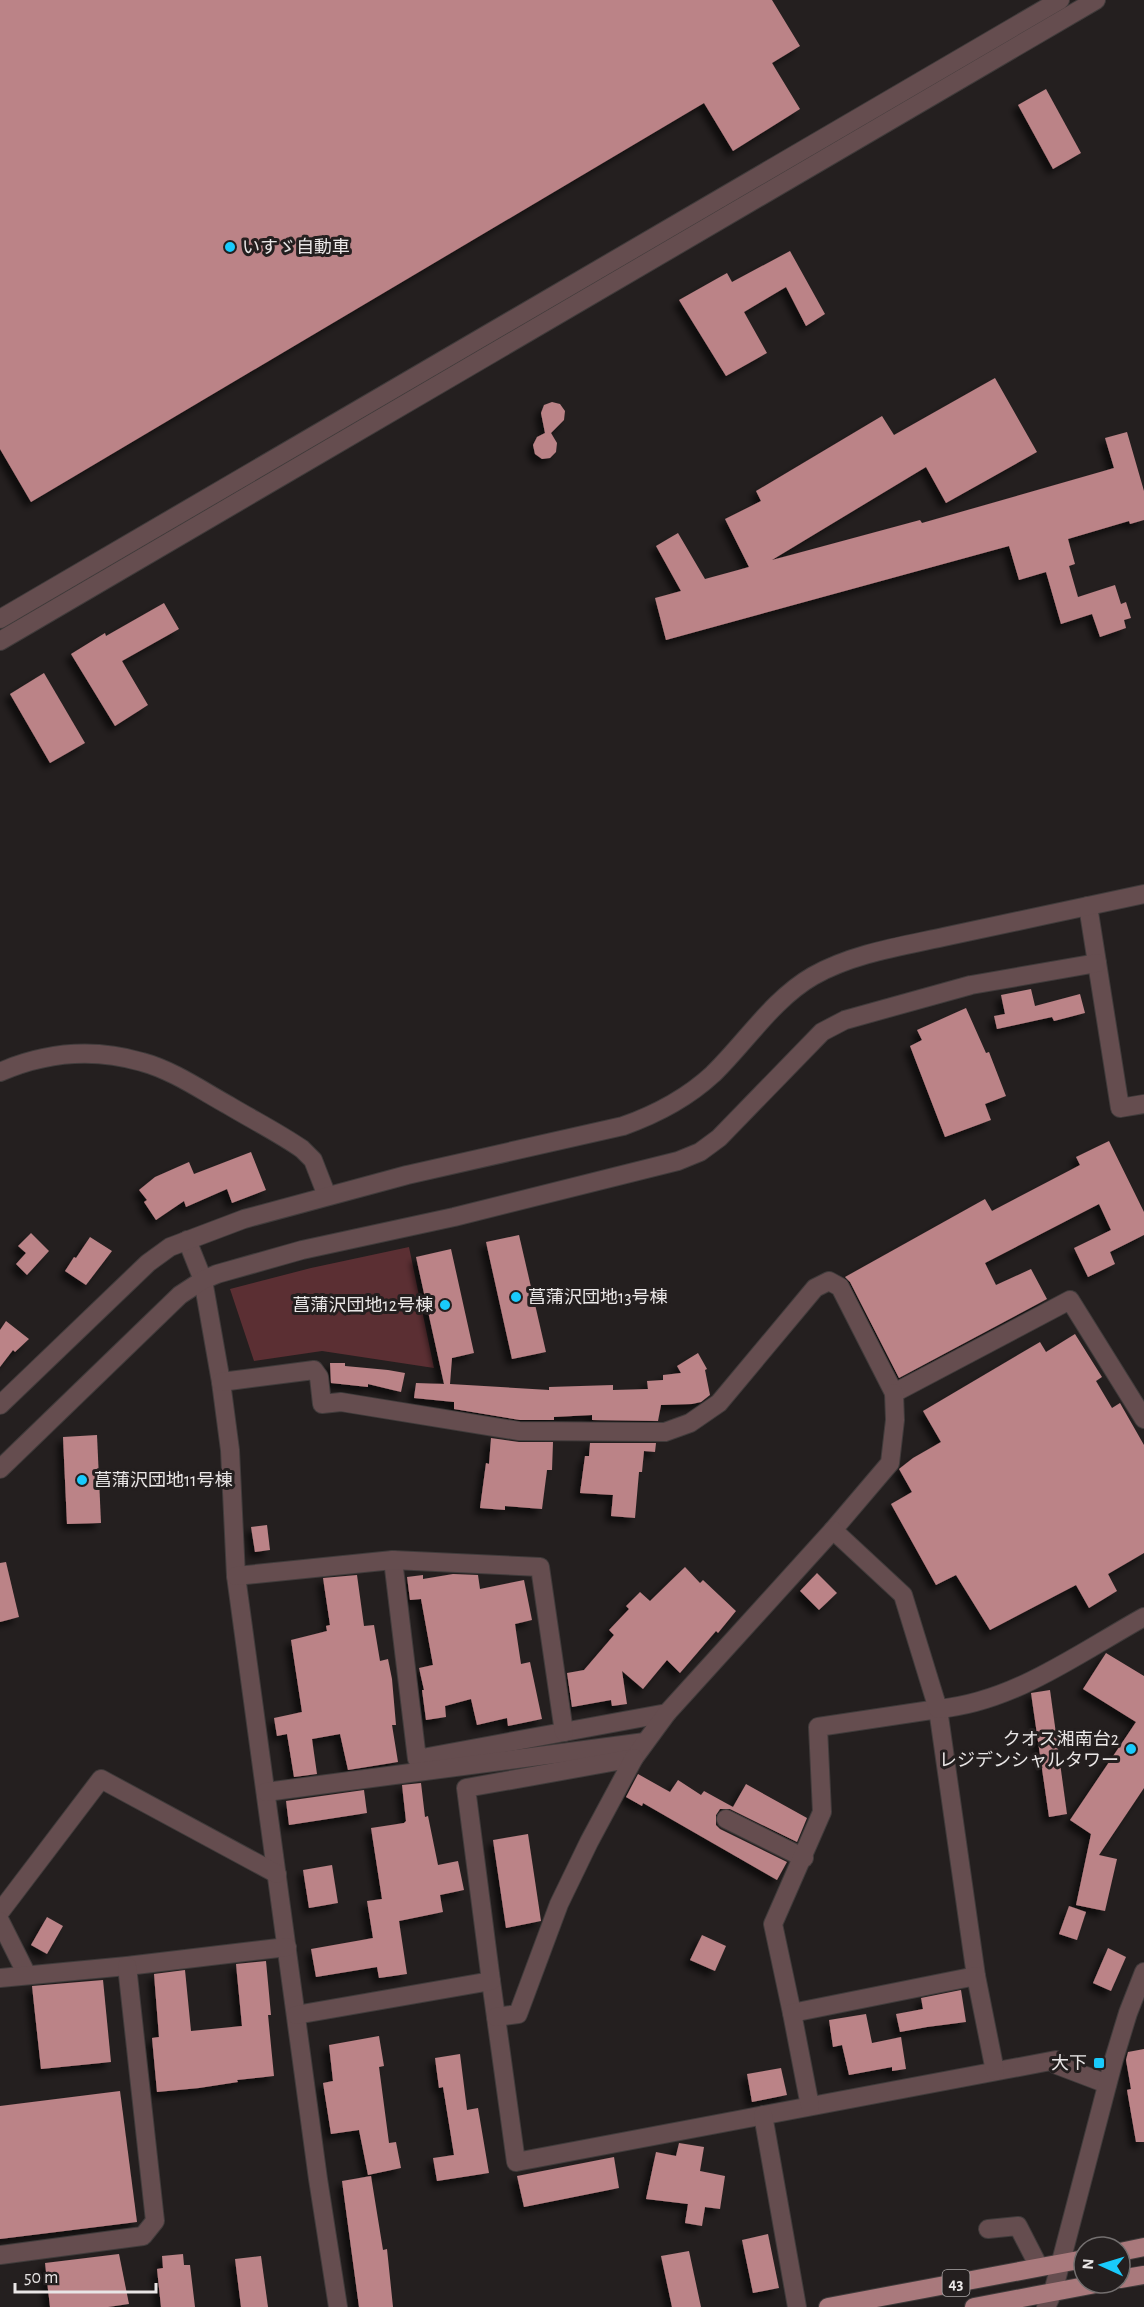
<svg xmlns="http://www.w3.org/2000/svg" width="1144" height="2307" font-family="'Alegreya Sans','Noto Sans JP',sans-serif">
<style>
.green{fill:#5b2f33}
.building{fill:#bb8387;filter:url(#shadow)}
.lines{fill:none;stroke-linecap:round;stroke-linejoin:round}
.minor-casing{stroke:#403b3b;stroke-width:20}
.major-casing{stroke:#403b3b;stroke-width:20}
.minor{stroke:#654d4f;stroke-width:18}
.major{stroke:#a9797c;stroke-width:18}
.poi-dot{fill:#19cafc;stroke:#241f1f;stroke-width:2}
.labels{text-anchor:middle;stroke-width:6;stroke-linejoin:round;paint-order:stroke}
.shield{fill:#241f1f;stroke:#aeaaaa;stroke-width:1.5}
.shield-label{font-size:16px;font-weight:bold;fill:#e9e6e6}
.poi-label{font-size:18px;fill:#e9e6e6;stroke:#241f1f;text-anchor:start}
</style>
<defs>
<filter id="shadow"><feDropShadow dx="-5.5" dy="5.5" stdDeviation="3" flood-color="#0009"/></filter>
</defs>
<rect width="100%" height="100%" fill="#241f1f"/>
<!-- green -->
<polygon class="green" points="409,1247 434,1368 322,1351 254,1361 230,1289 311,1268"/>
<!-- building -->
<g class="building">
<polygon points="0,0 772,0 800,46 772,63 800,109 733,151 704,103 31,502 0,449"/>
<polygon points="1046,89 1081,153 1053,169 1018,105"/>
<polygon points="790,251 825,314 806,326 786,287 744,312 767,353 726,376 679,300 727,273 732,282"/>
<polygon points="995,378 1037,452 946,503 926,467 772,560 920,520 922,523 1114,468 1105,438 1127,432 1144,491 1144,520 1130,524 1129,521 1068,539 1075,564 1069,566 1078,597 1115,585 1121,604 1126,602 1131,618 1124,620 1126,628 1100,637 1092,614 1061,624 1046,572 1019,580 1009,546 666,640 655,598 681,591 656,546 678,533 705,579 749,567 725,519 761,501 756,491 882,416 894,435"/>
<polygon points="552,402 560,404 565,411 564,420 551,433 557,443 556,452 550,458 542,459 535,454 533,445 537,437 545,433 541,413 544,405"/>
<polygon points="164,603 179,629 122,661 148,705 115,726 71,654 105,633 106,636"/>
<polygon points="44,673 85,743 50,763 10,694"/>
<polygon points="1031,989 1035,1006 1080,994 1085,1013 1054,1021 1052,1017 997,1029 994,1016 1005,1014 1001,995"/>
<polygon points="966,1008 986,1053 989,1052 1006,1096 985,1104 991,1120 945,1137 910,1046 922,1040 917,1030"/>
<polygon points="1109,1141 1144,1212 1144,1235 1110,1252 1115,1264 1088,1277 1074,1248 1111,1230 1099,1204 985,1263 996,1285 1031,1269 1047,1299 899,1378 850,1282 845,1277 985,1199 992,1211 1080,1165 1076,1157"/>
<polygon points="251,1152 266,1190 232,1203 227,1189 186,1207 184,1201 156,1220 144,1202 147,1200 139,1190 155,1177 189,1162 194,1174"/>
<polygon points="31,1233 49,1251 27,1275 16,1264 26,1253 18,1246"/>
<polygon points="519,1235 546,1352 512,1359 486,1242"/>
<polygon points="90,1237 112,1251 86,1285 65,1271 74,1257 76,1258"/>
<polygon points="451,1249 474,1353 452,1358 450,1384 549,1390 549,1387 613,1385 613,1390 648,1389 647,1381 663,1380 663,1375 681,1373 677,1366 698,1353 707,1369 705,1370 710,1395 701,1402 692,1404 661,1405 658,1421 592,1420 592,1415 554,1417 554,1420 520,1420 454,1409 454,1402 414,1398 416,1383 444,1384 416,1257"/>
<polygon points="6,1321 29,1339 15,1352 13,1350 0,1367 0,1330"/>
<polygon points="1075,1334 1102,1377 1096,1381 1112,1408 1120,1403 1144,1445 1144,1553 1108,1574 1117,1591 1089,1608 1076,1585 990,1630 956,1575 936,1585 891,1504 912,1492 899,1469 913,1458 941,1442 923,1411 1040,1342 1046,1352"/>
<polygon points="330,1363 345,1363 345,1366 388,1370 405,1373 401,1392 368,1384 368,1387 331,1383"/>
<polygon points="97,1435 101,1523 67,1524 63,1437"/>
<polygon points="491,1438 519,1442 553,1442 552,1470 547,1470 542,1509 505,1506 505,1510 480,1508 486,1463 489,1464"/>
<polygon points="590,1443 656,1443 655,1452 644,1451 642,1472 639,1472 635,1518 611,1516 613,1495 580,1493 585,1456 589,1456"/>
<polygon points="267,1525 270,1550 255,1552 251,1527"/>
<polygon points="6,1562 19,1617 0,1622 0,1563"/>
<polygon points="685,1567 700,1583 703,1580 736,1611 718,1633 716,1631 680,1673 667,1660 643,1689 622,1671 627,1704 612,1706 611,1700 572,1707 567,1673 584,1670 614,1635 609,1630 629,1609 626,1606 640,1592 650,1601"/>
<polygon points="817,1573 837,1593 819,1610 800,1591"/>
<polygon points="453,1574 478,1575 480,1589 524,1580 532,1620 515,1624 521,1664 530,1662 542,1719 508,1726 507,1718 477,1725 471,1699 445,1706 446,1717 426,1720 422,1690 424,1690 419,1668 433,1665 421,1599 410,1600 407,1577 423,1575 423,1579"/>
<polygon points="357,1575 364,1626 374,1625 380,1661 388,1659 392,1679 396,1725 392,1725 398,1762 348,1770 340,1734 312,1739 317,1774 294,1777 287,1734 277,1736 274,1718 302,1712 291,1640 327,1631 326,1626 330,1625 323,1578"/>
<polygon points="1106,1653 1144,1676 1144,1788 1099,1855 1117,1859 1105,1911 1076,1905 1091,1834 1070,1820 1136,1722 1083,1689"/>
<polygon points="1050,1690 1067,1814 1049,1817 1031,1693"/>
<polygon points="638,1774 670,1792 678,1780 701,1795 704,1791 733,1807 746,1784 807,1818 797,1842 730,1809 720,1809 716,1815 716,1825 720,1829 787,1862 777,1880 643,1803 642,1806 626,1797"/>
<polygon points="421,1783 425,1817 428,1816 438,1865 458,1861 464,1890 440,1895 443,1912 399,1921 407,1974 379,1978 377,1967 316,1977 311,1949 373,1938 367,1901 382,1899 371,1828 404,1823 406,1821 402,1785"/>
<polygon points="364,1790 367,1813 289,1825 286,1801"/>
<polygon points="528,1834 541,1921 506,1928 493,1840"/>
<polygon points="332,1865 338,1903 309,1908 303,1870"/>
<polygon points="1069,1906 1086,1912 1077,1940 1059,1934"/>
<polygon points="47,1917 63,1926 47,1954 31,1945"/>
<polygon points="702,1935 726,1946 715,1971 690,1960"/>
<polygon points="1108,1948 1126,1957 1111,1991 1093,1983"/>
<polygon points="266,1961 271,2015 268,2015 274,2076 237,2080 238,2082 199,2088 157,2092 152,2038 159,2037 154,1974 185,1970 191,2031 242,2026 236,1964"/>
<polygon points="103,1980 111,2062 41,2069 32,1986"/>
<polygon points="961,1990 966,2022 927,2027 900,2032 896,2014 923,2009 921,1998"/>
<polygon points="866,2014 872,2043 901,2037 906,2069 892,2071 892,2067 849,2075 842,2045 833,2047 829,2020"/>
<polygon points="379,2036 384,2066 379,2067 389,2143 396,2142 401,2168 368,2175 359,2130 331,2134 323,2083 333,2081 329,2045"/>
<polygon points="1144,2049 1144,2142 1136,2142 1127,2090 1131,2089 1126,2060 1128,2052"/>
<polygon points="460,2054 467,2110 478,2108 489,2173 437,2181 433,2158 454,2155 443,2087 439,2088 435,2058"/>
<polygon points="781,2068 787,2095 752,2102 747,2074"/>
<polygon points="120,2091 137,2222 0,2239 0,2106"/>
<polygon points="679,2143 704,2147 700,2171 725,2176 720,2209 705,2207 702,2226 685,2223 688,2204 646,2199 656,2152 676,2156"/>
<polygon points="614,2157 619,2188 524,2207 517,2176"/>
<polygon points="371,2176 383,2250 387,2249 393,2307 359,2307 342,2181"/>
<polygon points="768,2234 779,2288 753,2293 742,2240"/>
<polygon points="689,2251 701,2307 672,2307 661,2256"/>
<polygon points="119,2254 129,2304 108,2307 50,2307 45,2263"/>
<polygon points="183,2254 184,2265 190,2265 195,2307 161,2307 157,2269 163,2268 162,2256"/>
<polygon points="261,2256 268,2307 241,2307 235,2259"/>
</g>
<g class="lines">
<defs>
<g id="minor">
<polyline points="0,619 1060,0"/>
<polyline points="0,641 1096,0"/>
<polyline points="1088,906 1120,1108 1144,1104"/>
<path d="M0,1072c46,-20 94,-24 142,-10 30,8 59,28 86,43 25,15 51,28 74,44l11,11 14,36"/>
<polyline points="187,1240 203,1280 221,1382 230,1450 236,1576 318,2179 338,2307"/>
<polyline points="221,1382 314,1370 319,1377 322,1404 341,1402 519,1431 665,1432 690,1423 719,1403 815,1288 829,1281 840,1287 894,1393 1070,1300 1144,1419"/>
<path d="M0,1405l148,-142 22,-16 74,-28 163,-44 216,-49c34,-12 63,-27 90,-52 33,-32 60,-75 100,-98 41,-23 90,-30 135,-40 65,-14 131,-28 196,-42"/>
<polyline points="0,1469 180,1295 203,1280 217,1274 302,1250 454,1217 678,1161 700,1152 719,1138 822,1032 845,1020 971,985 1097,963"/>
<polyline points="833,1530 890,1463 895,1420 894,1393"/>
<polyline points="393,1560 417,1759 667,1713"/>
<polyline points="236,1576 393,1560 540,1567 564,1732"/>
<polyline points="266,1792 645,1742"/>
<polyline points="726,1819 804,1858"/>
<polyline points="0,1912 101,1779 277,1874"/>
<polyline points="0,1921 27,1975"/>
<polyline points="0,1978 127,1966 287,1947"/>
<polyline points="491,1981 516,2162 1056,2060 1057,2065 1107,2084"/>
<polyline points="792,2013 773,1924 822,1812 818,1727 938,1709 976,1976"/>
<path d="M296,2015l195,-34 -25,-193 168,-30 33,-45 166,-183 70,65 35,114c76,-7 141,-56 206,-92"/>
<polyline points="496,2017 518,2014 559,1904 589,1842 634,1758"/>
<polyline points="810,2106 792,2013 976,1976 995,2071"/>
<polyline points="763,2115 797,2307"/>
<polyline points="988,2229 1018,2226 1039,2267"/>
<polyline points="0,2255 143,2236 155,2221 127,1966"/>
<polyline points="1046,2307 1053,2292 1114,2059 1128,2013 1144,1972"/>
</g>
<g id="major">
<polyline points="1120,2252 1144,2247"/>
<polyline points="1120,2279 1144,2275"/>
<polyline points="828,2307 1084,2259"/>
<polyline points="974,2307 1101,2283"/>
</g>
</defs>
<!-- minor casing -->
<use href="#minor" class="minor-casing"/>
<!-- major casing -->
<use href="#major" class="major-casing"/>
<!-- minor -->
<use href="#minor" class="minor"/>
<!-- major -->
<use href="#major" class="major"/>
</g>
<!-- markers -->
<g class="poi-dot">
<circle cx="230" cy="247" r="6"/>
<circle cx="516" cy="1297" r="6"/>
<circle cx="445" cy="1305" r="6"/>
<circle cx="82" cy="1480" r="6"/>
<circle cx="1131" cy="1749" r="6"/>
<rect x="1093" y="2057" width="12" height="12" rx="3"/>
</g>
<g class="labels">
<!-- shield labels -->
<rect class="shield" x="942.5" y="2270" width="27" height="26" rx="4.5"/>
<g class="shield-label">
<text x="956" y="2289">43</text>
</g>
<!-- poi labels -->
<g class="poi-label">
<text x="242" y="253">いすゞ自動車</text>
<text x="528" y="1303">菖蒲沢団地13号棟</text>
<text x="433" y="1311" text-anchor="end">菖蒲沢団地12号棟</text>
<text x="94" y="1486">菖蒲沢団地11号棟</text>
<text x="1119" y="1745" text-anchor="end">クオス湘南台2<tspan x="1119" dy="21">レジデンシャルタワー</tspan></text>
<text x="1087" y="2069" text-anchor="end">大下</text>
</g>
</g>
<!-- north arrow -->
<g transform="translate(1102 2265) rotate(274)"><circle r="28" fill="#241f1f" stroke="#736f6f" stroke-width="1.5"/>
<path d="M0-4.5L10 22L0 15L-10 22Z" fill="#19cafc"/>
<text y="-9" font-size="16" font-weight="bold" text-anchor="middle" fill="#e9e6e6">N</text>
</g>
<!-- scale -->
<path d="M15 2283v9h141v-9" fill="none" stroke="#e9e6e6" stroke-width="3"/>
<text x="24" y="2283" font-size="18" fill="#e9e6e6" stroke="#241f1f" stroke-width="4.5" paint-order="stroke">50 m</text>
</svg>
